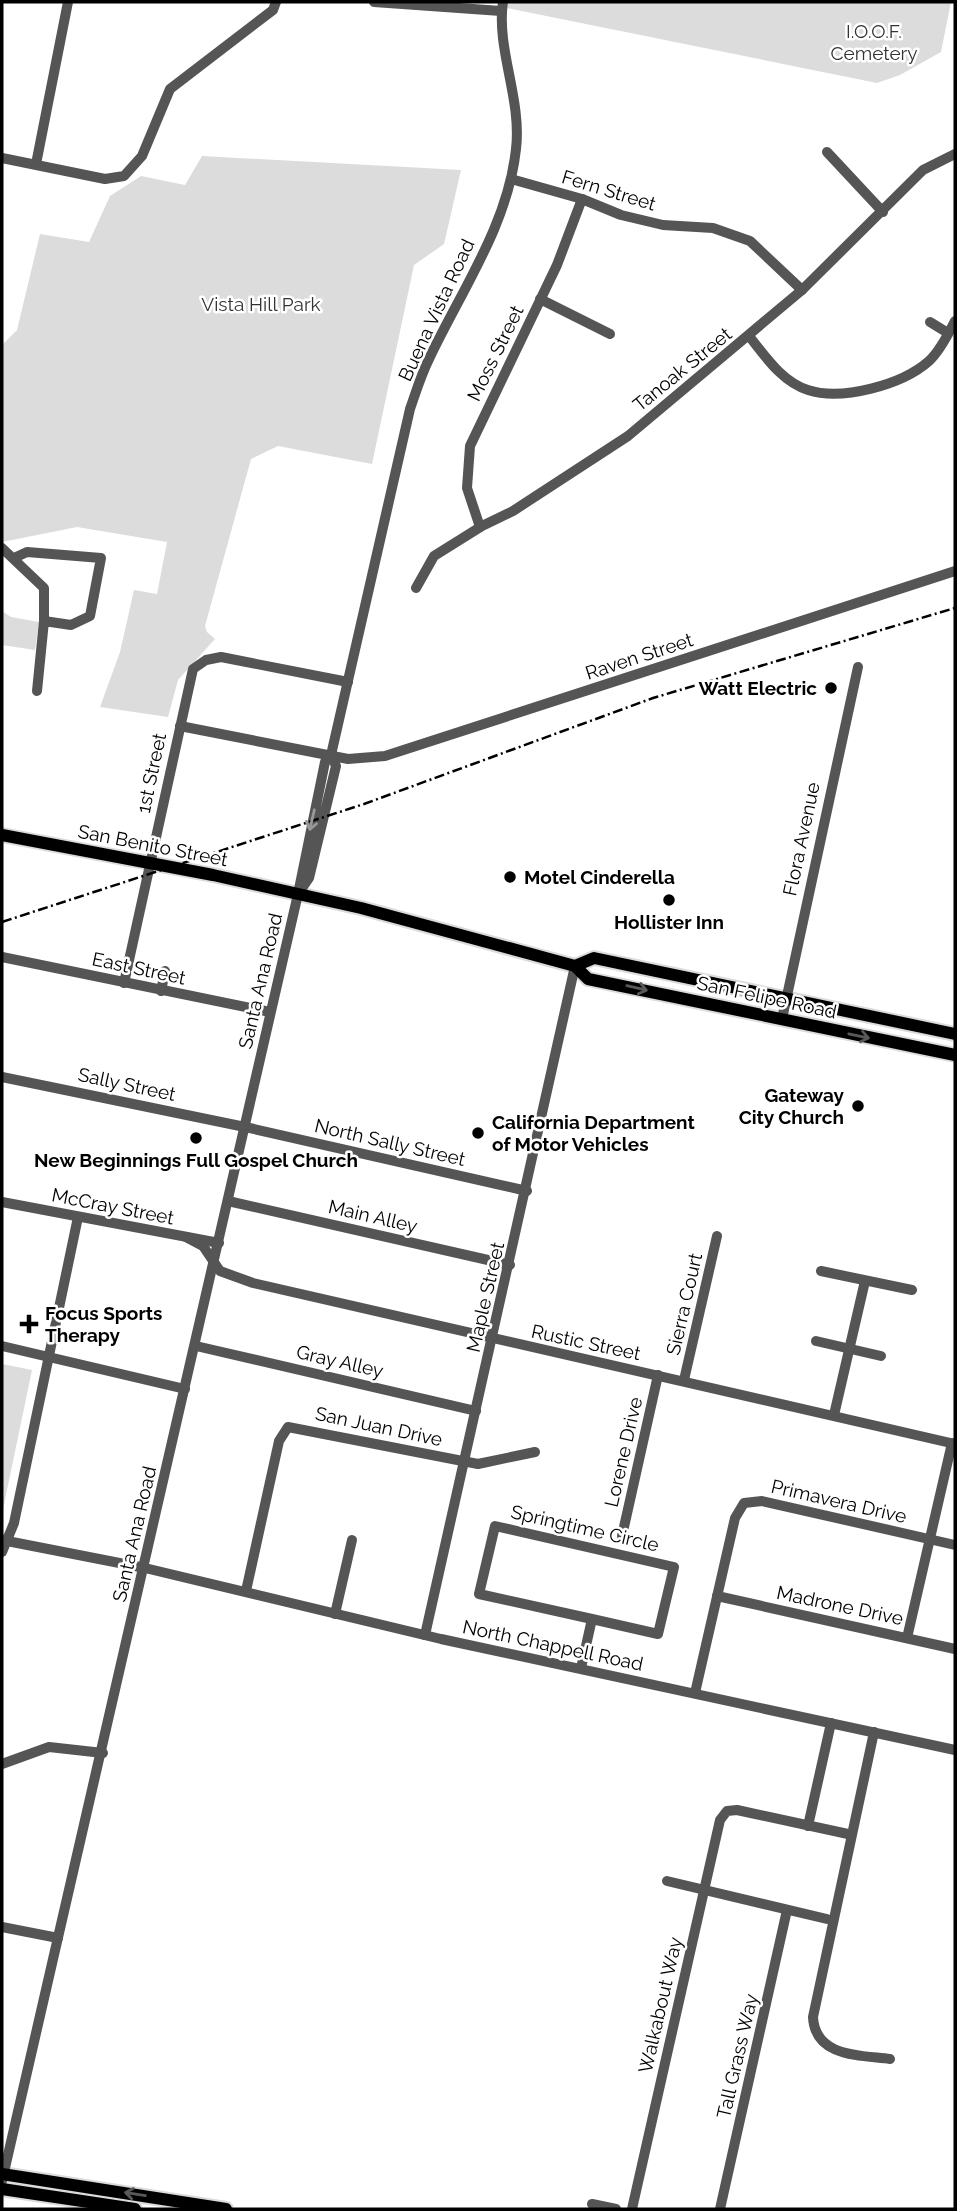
<svg xmlns="http://www.w3.org/2000/svg" width="957" height="2211" font-family="Raleway,sans-serif">
<style>
.green{fill:#dcdcdc}
.lines{fill:none;stroke-linecap:round;stroke-linejoin:round}
.major-casing{stroke:#dbdbdb;stroke-width:16}
.minor{stroke:#555;stroke-width:10}
.major{stroke:#000;stroke-width:12}
.rail{stroke:#000;stroke-width:2.5;stroke-dasharray:10 3.5 2 3.5;stroke-linecap:butt}
.oneway{stroke:#999}
.oneway2{stroke:#595959}
.poi-dot{fill:#000;stroke:#fff;stroke-width:2.5}
.labels{text-anchor:middle;stroke-width:5;stroke-linejoin:round;paint-order:stroke}
.park-label{font-size:19px;fill:#333;stroke:#fff}
.street-label{font-size:19px;fill:#000;stroke:#fff}
.poi-label{font-size:19px;font-weight:bold;fill:#000;stroke:#fff;text-anchor:start}
</style>
<rect width="100%" height="100%" fill="#fff"/>
<!-- green -->
<g class="green">
<polygon points="509,2 951,2 941,52 900,75 877,83 507,8"/>
<polygon points="202,156 461,170 444,244 414,265 372,464 278,446 251,459 205,626 207,632 215,639 178,680 168,717 100,707 120,652 134,590 157,594 167,542 77,527 2,542 2,345 17,330 40,234 89,242 110,196 141,176 185,185"/>
<polygon points="2,611 11,617 39,622 35,650 2,645"/>
<polygon points="2,1364 32,1370 2,1514"/>
</g>
<g class="lines">
<defs>
<g id="major">
<polyline points="2,835 213,875 361,908 575,966 588,979 955,1055"/>
<polyline points="575,966 594,958 955,1034"/>
<polyline points="2,2174 226,2209"/>
<polyline points="2,2189 135,2209"/>
</g>
</defs>
<!-- major casing -->
<use href="#major" class="major-casing"/>
<!-- minor -->
<g class="minor">
<polyline points="374,2 501,11"/>
<polyline points="827,152 883,212"/>
<polyline points="2,158 105,179 124,176 142,156 170,89 273,10 276,2"/>
<polyline points="36,164 68,2"/>
<polyline points="511,179 582,199 621,215 663,225 713,228 750,241 802,290"/>
<polyline points="540,299 610,334"/>
<polyline points="930,322 948,333"/>
<path d="M749,336c16,20 33,46 59,54 34,11 94,-5 121,-29 10,-9 20,-28 26,-40"/>
<polyline points="480,527 467,488 470,446 557,265 582,199"/>
<polyline points="2,548 44,588 44,621"/>
<polyline points="14,558 27,552 101,558 90,616 71,625 44,621 37,691"/>
<polyline points="416,588 434,556 482,526 513,511 628,436 802,290 923,170 955,154"/>
<polyline points="180,726 348,759 385,756 955,571"/>
<path d="M331,755l5,11 -27,112 -11,16 27,-132 6,-7 79,-346c6,-17 11,-34 19,-50 32,-68 79,-134 87,-210 6,-50 -20,-100 -13,-147"/>
<polyline points="2,957 270,1012"/>
<polyline points="124,983 193,669 206,660 221,657 348,682"/>
<polyline points="161,991 165,971"/>
<polyline points="782,1019 858,667"/>
<polyline points="2,1077 245,1127 527,1191"/>
<polyline points="228,1201 510,1265"/>
<polyline points="2,1202 219,1243"/>
<polyline points="186,1237 203,1246 220,1271 253,1283 955,1444"/>
<polyline points="821,1271 912,1290"/>
<polyline points="816,1341 881,1356"/>
<polyline points="2,1346 185,1389"/>
<polyline points="196,1346 476,1411"/>
<polyline points="684,1380 717,1236"/>
<polyline points="834,1415 865,1281"/>
<polyline points="622,1536 658,1375"/>
<polyline points="2,1540 145,1568 441,1639 955,1750"/>
<polyline points="2,1552 14,1523 78,1217"/>
<polyline points="246,1591 279,1441 288,1427 478,1464 535,1452"/>
<polyline points="717,1596 955,1649"/>
<polyline points="335,1614 352,1540"/>
<polyline points="425,1635 575,966"/>
<polyline points="907,1638 952,1443"/>
<polyline points="581,1668 592,1619 658,1634 674,1567 495,1526 479,1594 592,1619"/>
<polyline points="695,1693 735,1518 744,1503 762,1501 955,1545"/>
<path d="M874,1732l-61,285c2,40 46,38 77,42"/>
<polyline points="2,1764 49,1747 103,1753"/>
<polyline points="808,1826 831,1723"/>
<polyline points="667,1881 827,1919"/>
<polyline points="2,1927 58,1938"/>
<polyline points="2,2181 298,894"/>
<polyline points="592,2204 616,2209"/>
<polyline points="632,2209 720,1820 727,1811 737,1810 848,1834"/>
<polyline points="720,2209 787,1910"/>
</g>
<!-- major -->
<use href="#major" class="major"/>
<!-- rail -->
<polyline class="rail" points="2,922 364,804 653,698 955,608"/>
</g>
<!-- one-way arrows -->
<defs><path id="oneway-shaft" d="M-6 0H5M1.5-3L5.5 0L1.5 3" fill="none" stroke-width="1.6" stroke-linecap="round" stroke-linejoin="round" transform="scale(1.75)"/></defs>
<use class="oneway" href="#oneway-shaft" transform="translate(312 820) rotate(103)"/>
<g class="oneway2">
<use href="#oneway-shaft" transform="translate(637 988) rotate(13)"/>
<use href="#oneway-shaft" transform="translate(859 1036) rotate(12)"/>
<use href="#oneway-shaft" transform="translate(135 2194) rotate(-171)"/>
</g>
<!-- markers -->
<g class="poi-dot">
<circle cx="831" cy="688" r="7"/>
<circle cx="510" cy="877" r="7"/>
<circle cx="669" cy="900" r="7"/>
<circle cx="858" cy="1106" r="7"/>
<circle cx="478" cy="1133" r="7"/>
<circle cx="196" cy="1138" r="7"/>
<path d="M25.5 1313.5h7v7h7v7h-7v7h-7v-7h-7v-7h7z"/>
</g>
<g class="labels">
<!-- park labels -->
<g class="park-label">
<text x="874" y="38">I.O.O.F.<tspan x="874" dy="22">Cemetery</tspan></text>
<text x="261" y="311">Vista Hill Park</text>
</g>
<!-- street labels -->
<g class="street-label">
<text transform="translate(609 190) rotate(17)" y="7">Fern Street</text>
<text transform="translate(436 310) rotate(-65)" y="7">Buena Vista Road</text>
<text transform="translate(495 353) rotate(-64)" y="7">Moss Street</text>
<text transform="translate(682 369) rotate(-39)" y="7">Tanoak Street</text>
<text transform="translate(639 656) rotate(-18)" y="7">Raven Street</text>
<text transform="translate(151 773) rotate(-78)" y="7">1st Street</text>
<text transform="translate(801 839) rotate(-78)" y="7">Flora Avenue</text>
<text transform="translate(153 845) rotate(11)" y="7">San Benito Street</text>
<text transform="translate(139 968) rotate(12)" y="7">East Street</text>
<text transform="translate(260 981) rotate(-77)" y="7">Santa Ana Road</text>
<text transform="translate(767 997) rotate(12)" y="7">San Felipe Road</text>
<text transform="translate(127 1084) rotate(12)" y="7">Sally Street</text>
<text transform="translate(390 1142) rotate(13)" y="7">North Sally Street</text>
<text transform="translate(113 1206) rotate(11)" y="7">McCray Street</text>
<text transform="translate(373 1216) rotate(13)" y="7">Main Alley</text>
<text transform="translate(485 1297) rotate(-77)" y="7">Maple Street</text>
<text transform="translate(684 1304) rotate(-77)" y="7">Sierra Court</text>
<text transform="translate(586 1342) rotate(12)" y="7">Rustic Street</text>
<text transform="translate(340 1361) rotate(13)" y="7">Gray Alley</text>
<text transform="translate(379 1426) rotate(12)" y="7">San Juan Drive</text>
<text transform="translate(623 1452) rotate(-77)" y="7">Lorene Drive</text>
<text transform="translate(839 1501) rotate(13)" y="7">Primavera Drive</text>
<text transform="translate(585 1528) rotate(13)" y="7">Springtime Circle</text>
<text transform="translate(134 1534) rotate(-77)" y="7">Santa Ana Road</text>
<text transform="translate(840 1605) rotate(12)" y="7">Madrone Drive</text>
<text transform="translate(553 1645) rotate(12)" y="7">North Chappell Road</text>
<text transform="translate(660 2005) rotate(-77)" y="7">Walkabout Way</text>
<text transform="translate(737 2056) rotate(-77)" y="7">Tall Grass Way</text>
</g>
<!-- poi labels -->
<g class="poi-label">
<text x="817" y="695" text-anchor="end">Watt Electric</text>
<text x="524" y="884">Motel Cinderella</text>
<text x="669" y="929" text-anchor="middle">Hollister Inn</text>
<text x="844" y="1102" text-anchor="end">Gateway<tspan x="844" dy="22">City Church</tspan></text>
<text x="492" y="1129">California Department<tspan x="492" dy="22">of Motor Vehicles</tspan></text>
<text x="196" y="1167" text-anchor="middle">New Beginnings Full Gospel Church</text>
<text x="45" y="1320">Focus Sports<tspan x="45" dy="22">Therapy</tspan></text>
</g>
</g>
<!-- border -->
<rect width="957" height="2211" fill="none" stroke="#000000" stroke-width="7"/>
</svg>
